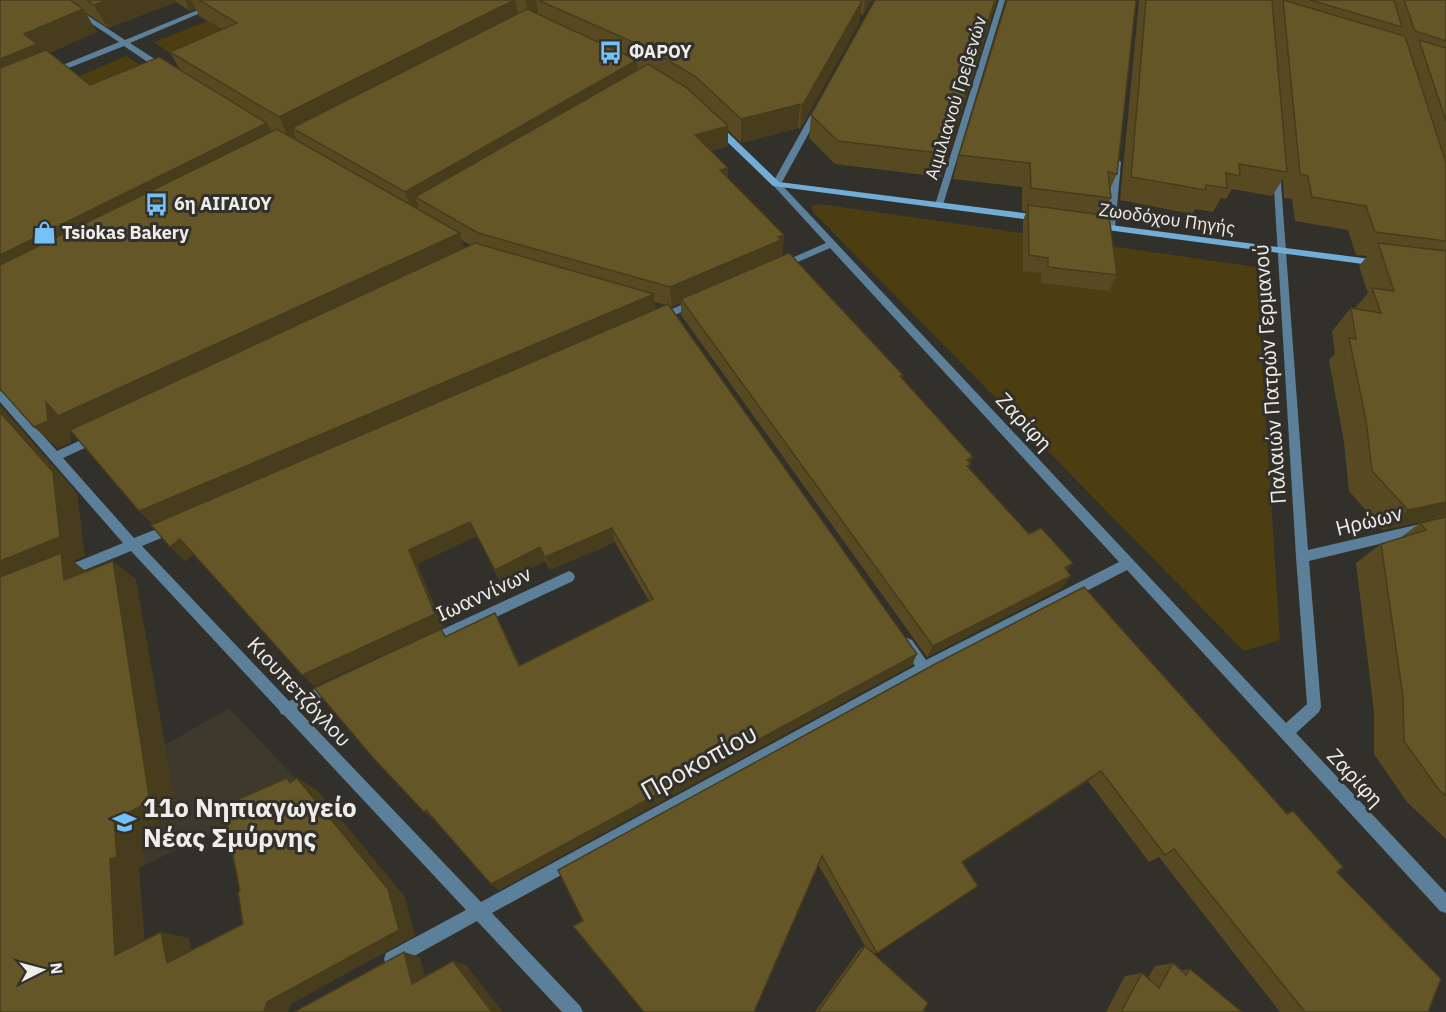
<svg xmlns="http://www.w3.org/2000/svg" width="1446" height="1012" font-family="'IBM Plex Sans',sans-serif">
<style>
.built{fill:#3d392d}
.green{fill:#4c3e11}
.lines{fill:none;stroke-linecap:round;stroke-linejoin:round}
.street{fill:#5c809a;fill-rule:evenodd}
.secondary{fill:#72add7;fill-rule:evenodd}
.wall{fill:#574a22;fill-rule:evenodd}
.shaded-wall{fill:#473c1c}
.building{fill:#655628;stroke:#473c1c;stroke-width:1.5}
.labels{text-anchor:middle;stroke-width:6;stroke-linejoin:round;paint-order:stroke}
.far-poi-label{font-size:18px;font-weight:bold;fill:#efedea;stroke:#32302a;text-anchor:start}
.far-street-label{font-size:18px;fill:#efedea;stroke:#32302a}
.street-label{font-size:21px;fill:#efedea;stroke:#32302a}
.near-street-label{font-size:26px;fill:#efedea;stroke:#32302a}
.near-poi-label{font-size:26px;font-weight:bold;fill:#efedea;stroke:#32302a;text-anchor:start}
</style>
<rect width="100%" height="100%" fill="#32302a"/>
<!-- built -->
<polygon class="built" points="229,708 306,790 138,868 0,829 165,745"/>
<!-- green -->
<g class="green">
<polygon points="208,21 236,38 194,70 154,42"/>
<polygon points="127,56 164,83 106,108 69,80"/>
<polygon points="820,204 1256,267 1280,640 1244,651 813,212 812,206"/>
</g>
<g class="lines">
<!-- street -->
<g class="street">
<polygon points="56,0 64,0 125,40 222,0 231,0 130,43 167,67 167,71 161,71 124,46 51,75 47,73 48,71 119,42"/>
<polygon points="999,0 1005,0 943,205 942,207 936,207 935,205"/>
<polygon points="815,107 822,109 781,184 1286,723 1307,704 1296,557 1273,172 1280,170 1308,550 1446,518 1446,528 1309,561 1321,707 1319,712 1296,733 1446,893 1446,913 1440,911 1127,570 929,673 492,913 580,1006 583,1012 562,1012 477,921 398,965 392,967 386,965 384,959 386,953 466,910 284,715 281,714 279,710 131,551 70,576 66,578 62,576 60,572 62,568 123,543 0,402 0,391 4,392 57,451 92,435 100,435 102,438 100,441 63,458 134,538 172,523 176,524 178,528 176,532 142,546 289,701 334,680 339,682 341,687 339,692 298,710 481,902 915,666 900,644 902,640 907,638 912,640 926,660 1119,562 830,248 784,268 778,268 778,264 826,243 772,184"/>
<polygon points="1117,159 1121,162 1115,228 1110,231 1105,228 1113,162"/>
<polygon points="696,299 701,302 700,304 663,320 659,322 654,318 655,316"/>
<polygon points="569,571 573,573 575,577 573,581 436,645 431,647 426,645 424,641 426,637"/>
</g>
<!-- secondary -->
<g class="secondary">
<polygon points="715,126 721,126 779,182 1039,215 1044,218 1039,221 773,186 715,130"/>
<polygon points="1095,223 1378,260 1383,263 1378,266 1092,228 1092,224"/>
</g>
</g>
<!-- wall -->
<g class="wall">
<path d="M0,0h872l-9,15 -3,-1 -1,9 -59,106 -2,-1 -57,15 -13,-13v16l-17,5 17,27 56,57 -2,20 -2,1v1l123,118 -1,3 71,79 -4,11 60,66 42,42 -9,12 -135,69 -246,-342v-12l-9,4 -3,-1 243,359 -413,225 -8,-6 -57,-64 7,-191 5,7 55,-11 19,40 129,-64 -34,-59 -65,28 -5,-9 -44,22 -24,-47 -60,28 26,63 -129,59 -120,-132 -9,7 -15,-14 -17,-23 -14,-13 -70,-84 2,15 -13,6 -24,-21zM176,2l14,9 6,-2 3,7 23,13 -52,23 10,18 -90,15 -41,-32 48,-21 -12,-20 23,16zM462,240l3,2 6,3 -7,3zM654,302l12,3 -11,5z"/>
<polygon points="875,0 997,0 941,177 835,164 809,138 811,115"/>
<polygon points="1007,0 1117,174 1110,189 1111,198 1103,215 1117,275 1109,291 1041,283 1041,273 1023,271 1023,221 1026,212 1022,211 1022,187 953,179 959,155"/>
<polygon points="1139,0 1446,0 1446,516 1383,530 1349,491 1344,442 1329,360 1335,354 1332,331 1351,308 1354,309 1368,293 1359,266 1367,256 1356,255 1348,230 1295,221 1292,199 1284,198 1283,179 1272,196 1232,189 1226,199 1221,198 1213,212 1195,209 1192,214 1120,200"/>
<polygon points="1446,517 1446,839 1407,802 1374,754 1374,712 1356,563 1381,544 1400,538 1420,523"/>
<polygon points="937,663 1286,813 1293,811 1337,872 1428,1012 1280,1012 1159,857 1149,862 1088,781 962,863 978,886 874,954 924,1012 815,1012 859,950 865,946 818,864 583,921"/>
<polygon points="1173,963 1182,970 1190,969 1242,1012 1106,1012 1125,976 1142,973 1148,978 1155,966"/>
</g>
<!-- shaded-wall -->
<g class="shaded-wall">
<polygon points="108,0 175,0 176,2 108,28 94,5"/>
<polygon points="185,0 191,0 196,9 190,11"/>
<polygon points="514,0 515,0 519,22 292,128 296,137 290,140 279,117"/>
<polygon points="526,0 536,0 538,13 529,17"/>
<polygon points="865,0 872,0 863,15"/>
<polygon points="995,0 997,0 941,177 947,154"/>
<polygon points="862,1 859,23 800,129 802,106"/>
<polygon points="83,9 97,32 45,54 0,89 0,59 24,34"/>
<polygon points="637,60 638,78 415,197 419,207 412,210 405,192"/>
<polygon points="800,104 798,128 741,143 741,119"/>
<polygon points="267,123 278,146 0,289 0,255"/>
<polygon points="728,126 728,146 696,155 695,135"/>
<polygon points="728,168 728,188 720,170"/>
<polygon points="460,233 467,257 80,438 69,427 71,442 58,448 34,427 46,402"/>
<polygon points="784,235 782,255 780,256 779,261 681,299 681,303 672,307 670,287"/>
<polygon points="654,294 655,313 157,527 139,511"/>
<polygon points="0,405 77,493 85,556 73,561 87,572 90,598 0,591"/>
<polygon points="973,457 970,465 971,464 965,478 967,460"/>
<polygon points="1446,502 1446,515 1383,530 1408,510"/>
<polygon points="470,522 477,536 417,564 443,627 314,686 302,675 409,550"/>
<polygon points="612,528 615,542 550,570 545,557"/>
<polygon points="180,539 195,553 185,561 170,547"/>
<polygon points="540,547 545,561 501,583 495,570"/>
<polygon points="113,561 136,579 177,813 142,830 145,866 139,867 146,959 115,955 110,859 114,819"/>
<polygon points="1073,563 1064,576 1065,568"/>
<polygon points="1071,576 1062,588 927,657 933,646"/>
<polygon points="495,613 501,625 525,677 519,666"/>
<polygon points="917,654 912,665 499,890 491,884"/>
<polygon points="1101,771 1088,781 953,869 962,862"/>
<polygon points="297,778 317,790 405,897 415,936 291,1004 288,1012 264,1012"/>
<polygon points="426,810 436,818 434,820 424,812"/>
<polygon points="161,932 189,938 195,967 167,963"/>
<polygon points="404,952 420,957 428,987 412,984"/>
<polygon points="453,961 466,965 503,1012 492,1012"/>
</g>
<!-- building -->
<g class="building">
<polygon points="0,0 70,0 83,9 24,34 37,44 0,59"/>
<polygon points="87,0 108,0 94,5"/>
<polygon points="199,0 514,0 279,117 170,52 237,23"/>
<polygon points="538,0 860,0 862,1 802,106 800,104 741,119 696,77 653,51"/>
<polygon points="875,0 995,0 947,154 838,141 811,115"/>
<polygon points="1007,0 1136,0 1117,174 1108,172 1111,198 1031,188 1030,163 959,155"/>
<polygon points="1146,0 1272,0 1287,172 1239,164 1240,176 1226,173 1227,188 1206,185 1205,190 1131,177"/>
<polygon points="1283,0 1405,36 1446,163 1446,241 1375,232 1366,206 1312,197 1308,176 1300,174"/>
<polygon points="1310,0 1394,0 1402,27"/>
<polygon points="1404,0 1446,0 1446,41 1415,31"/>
<polygon points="527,9 637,60 405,192 292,128"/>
<polygon points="1419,40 1446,48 1446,121"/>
<polygon points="46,50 90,85 159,57 267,123 0,255 0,68"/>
<polygon points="648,64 687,88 728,126 695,135 728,168 720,170 784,235 778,237 781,240 670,287 478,233 415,197"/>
<polygon points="277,129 460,233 58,416 46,402 48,421 34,427 0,389 0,265"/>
<polygon points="1028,205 1109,216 1117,275 1048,267 1048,258 1029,255"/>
<polygon points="475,243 654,294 139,511 70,430"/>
<polygon points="1378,243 1446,251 1446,502 1408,510 1372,471 1366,420 1349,338 1356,339 1351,308 1381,313 1372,288 1394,291"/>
<polygon points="789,253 903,375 900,376 973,457 967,460 971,464 967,466 1029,534 1041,528 1073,563 1065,568 1071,576 933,646 681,299"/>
<polygon points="668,304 917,654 491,884 426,810 424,812 375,760 314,688 441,629 445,637 495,613 519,666 653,599 612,528 545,557 540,547 495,570 470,522 409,550 435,614 302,675 180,539 170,547 151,525"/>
<polygon points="0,412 53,472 60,537 0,561"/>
<polygon points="1446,517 1446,796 1439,790 1404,741 1403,697 1381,544 1426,530 1420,523"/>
<polygon points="61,553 64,580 113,561 150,802 114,819 117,857 110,859 115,955 161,932 167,963 243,924 238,892 240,891 223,806 287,778 290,783 297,778 388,889 399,930 267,1002 264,1012 276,1012 0,1012 0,577"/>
<polygon points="1084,587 1287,814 1293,811 1343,867 1337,872 1441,979 1428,1012 1305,1012 1174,849 1165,855 1101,771 962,862 978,886 877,953 822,856 754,1012 644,1012 573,926 583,921 558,870 937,663"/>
<polygon points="865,946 928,1003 923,1011 924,1012 818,1012"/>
<polygon points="404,952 412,984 453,961 492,1012 294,1012"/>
<polygon points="1173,963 1186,975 1190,969 1242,1012 1121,1012 1142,973 1159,988"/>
</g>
<!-- icons -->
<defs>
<symbol id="bus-bare" viewBox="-9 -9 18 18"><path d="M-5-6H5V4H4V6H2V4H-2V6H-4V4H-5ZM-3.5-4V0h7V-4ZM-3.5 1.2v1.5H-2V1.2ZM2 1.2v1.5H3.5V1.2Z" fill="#73c1f6" stroke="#32302a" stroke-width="2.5" paint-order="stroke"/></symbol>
<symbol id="shop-bare" viewBox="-9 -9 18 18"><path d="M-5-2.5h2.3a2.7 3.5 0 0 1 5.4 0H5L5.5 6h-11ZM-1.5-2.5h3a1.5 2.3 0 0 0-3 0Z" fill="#73c1f6" stroke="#32302a" stroke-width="2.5" paint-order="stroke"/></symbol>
<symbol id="school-bare" viewBox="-9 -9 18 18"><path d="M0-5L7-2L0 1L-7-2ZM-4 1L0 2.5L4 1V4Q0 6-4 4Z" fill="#73c1f6" stroke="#32302a" stroke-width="2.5" paint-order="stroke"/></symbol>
</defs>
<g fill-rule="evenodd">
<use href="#bus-bare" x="594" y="36" width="33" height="33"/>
<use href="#bus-bare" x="140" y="188" width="33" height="33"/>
<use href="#shop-bare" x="28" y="216" width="33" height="33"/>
<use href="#school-bare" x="108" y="806" width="33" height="33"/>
</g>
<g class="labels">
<!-- far-poi labels -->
<g class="far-poi-label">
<text x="629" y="58">ΦΑΡΟΥ</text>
<text x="174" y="210">6η ΑΙΓΑΙΟΥ</text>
<text x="62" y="239">Tsiokas Bakery</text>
</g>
<!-- far-street labels -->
<g class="far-street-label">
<text transform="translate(956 98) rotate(-73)" y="6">Αιμιλιανού Γρεβενών</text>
<text transform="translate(1167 219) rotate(8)" y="6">Ζωοδόχου Πηγής</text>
</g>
<!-- street labels -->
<g class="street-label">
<text transform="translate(1270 374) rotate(-94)" y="7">Παλαιών Πατρών Γερμανού</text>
<text transform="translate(1024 422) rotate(47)" y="7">Ζαρίφη</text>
<text transform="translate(1369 521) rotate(-14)" y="7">Ηρώων</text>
<text transform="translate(484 594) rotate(-25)" y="7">Ιωαννίνων</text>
<text transform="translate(299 692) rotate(47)" y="7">Κιουπετζόγλου</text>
<text transform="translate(1355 778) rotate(47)" y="7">Ζαρίφη</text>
</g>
<!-- near-street labels -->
<g class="near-street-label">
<text transform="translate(699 762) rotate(-29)" y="9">Προκοπίου</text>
</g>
<!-- near-poi labels -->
<g class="near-poi-label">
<text x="143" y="817">11ο Νηπιαγωγείο<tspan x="143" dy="30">Νέας Σμύρνης</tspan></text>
</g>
</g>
<!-- north arrow -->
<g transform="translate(42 970) rotate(84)" stroke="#32302a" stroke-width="4.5" paint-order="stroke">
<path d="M0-4.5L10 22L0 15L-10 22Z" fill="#efedea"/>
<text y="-9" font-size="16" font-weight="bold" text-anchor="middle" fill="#efedea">N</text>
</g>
</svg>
